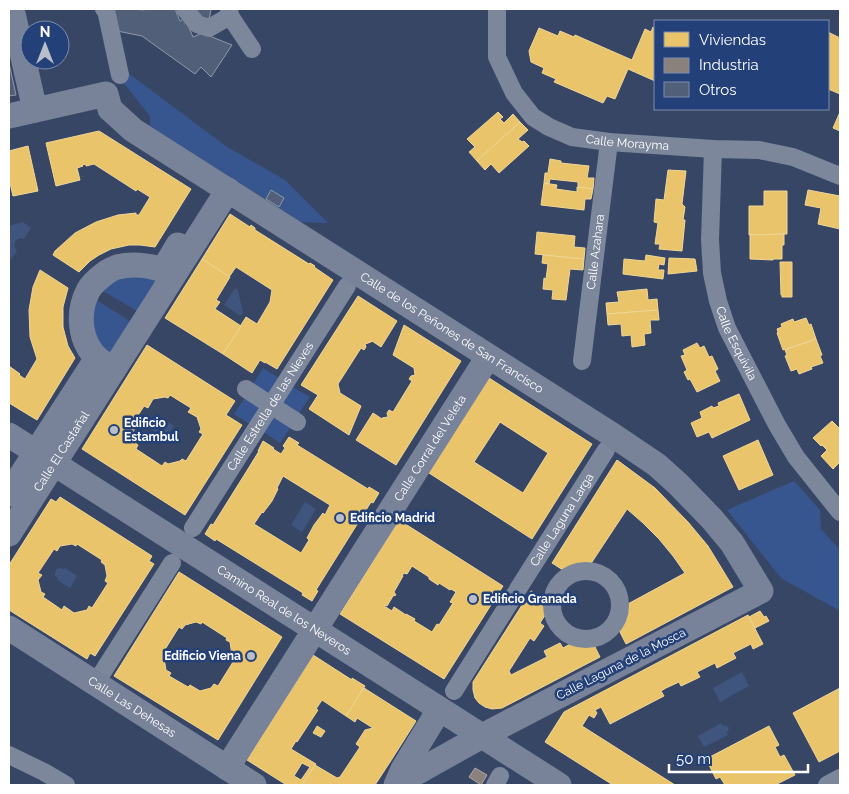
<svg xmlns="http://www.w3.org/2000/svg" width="849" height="794" font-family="Raleway,sans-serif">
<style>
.green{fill:#375690}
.water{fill:#3f557d}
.homes{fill:#e9c46a;stroke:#f0d697;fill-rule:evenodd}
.industry{fill:#8a817c;stroke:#ada7a3}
.building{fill:#525f78;stroke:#8f98ab}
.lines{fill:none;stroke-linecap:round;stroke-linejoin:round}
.street{stroke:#7c879c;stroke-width:18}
.secondary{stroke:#788298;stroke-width:25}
.poi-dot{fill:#b9bec9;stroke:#244079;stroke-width:2}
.labels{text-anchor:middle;stroke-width:5;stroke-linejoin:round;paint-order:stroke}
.street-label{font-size:12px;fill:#fff;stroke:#244079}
.poi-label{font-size:12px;font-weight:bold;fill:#fff;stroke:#244079;text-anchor:start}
</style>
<rect width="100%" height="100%" fill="#384665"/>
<!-- green -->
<g class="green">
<polygon points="128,73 227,147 285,180 328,223 301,222 150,126 150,116 122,81"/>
<polygon points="120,273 157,278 142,314 98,288"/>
<polygon points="92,297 136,325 112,355 92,339"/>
<polygon points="263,368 282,380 267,395 252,386"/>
<polygon points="291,386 310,397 298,415 283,406 282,400"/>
<polygon points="246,396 261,406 253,426 234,414"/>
<polygon points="272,416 292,425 280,443 262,431"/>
<polygon points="794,481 820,510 821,529 840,550 840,611 781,578 727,510"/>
</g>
<!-- water -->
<g class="water">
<polygon points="23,222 31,228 24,239 20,238 15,241 14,246 17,251 9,262 9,226"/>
<polygon points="235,288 238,290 243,313 241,316 224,305"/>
<polygon points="156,417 159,419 160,417 161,418 174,426 166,439 152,430 154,428 150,425 150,421 151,419"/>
<polygon points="305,502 316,509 302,532 291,525"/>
<polygon points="58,568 64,569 65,568 77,576 70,588 57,580 58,578 55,576 55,572"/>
<polygon points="742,672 749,686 720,702 713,688"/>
<polygon points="721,723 723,726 725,725 729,727 728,731 726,732 728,735 704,747 698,736"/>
</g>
<!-- homes -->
<g class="homes">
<polygon points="653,27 655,28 655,81 628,69 615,99 607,96 603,103 554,82 556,79 542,73 544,68 531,62 529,51 539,28 558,36 560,31 574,37 575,35 632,60 645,29 651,32"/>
<polygon points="828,32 840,38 840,94 828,89"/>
<polygon points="498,112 503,117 500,119 504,123 513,114 520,122 477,161 469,152 475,147 467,139"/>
<polygon points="840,112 840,131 833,128"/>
<polygon points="520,122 528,130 518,139 522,142 524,141 529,146 499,173 491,164 485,170 477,161"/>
<polygon points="99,131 191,189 155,247 140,245 129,245 111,249 99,255 90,261 79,272 53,255 55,251 75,233 96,222 118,215 136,213 136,215 139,215 150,197 137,189 136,191 94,164 86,166 86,164 82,165 83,166 77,168 80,180 56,186 46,143"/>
<polygon points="28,146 38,191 13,196 10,183 9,183 9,151"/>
<polygon points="550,159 561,161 561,163 589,166 587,178 594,178 593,189 578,187 578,182 550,179 549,184 544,183 545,173 548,173"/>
<polygon points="668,170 686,171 682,204 685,207 683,220 685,220 682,251 659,249 660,244 655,244 658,223 654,222 656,199 664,200"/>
<polygon points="544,183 557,185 556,189 577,192 577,187 593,189 591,199 585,199 584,210 541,205"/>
<polygon points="808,190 840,196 840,229 818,224 821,208 805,205"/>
<polygon points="764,191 787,191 787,234 749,235 749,206 764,206"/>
<polygon points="230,214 250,227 251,225 255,228 255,230 309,264 310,263 315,266 314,267 333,280 277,369 265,362 265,363 260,360 252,373 223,354 246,317 257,324 270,302 272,290 236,267 229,277 202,259 207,251 209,252 207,251"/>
<polygon points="537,232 575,236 574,247 585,248 584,259 535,254"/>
<polygon points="784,234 784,245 782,245 782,259 773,259 773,260 750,259 750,235"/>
<polygon points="543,255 584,259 583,270 570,269 566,300 552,299 553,290 543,289 544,278 546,279 548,264 542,263"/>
<polygon points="646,255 665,258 664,265 659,264 658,270 664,270 663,279 623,274 624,259 645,261"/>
<polygon points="669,258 695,259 697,271 668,274"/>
<polygon points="202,259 230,277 216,300 220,302 215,309 241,326 223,354 165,318"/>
<polygon points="780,262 792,262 792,297 782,297 782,295 781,295"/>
<polygon points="40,270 68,288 63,307 63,327 68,346 75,358 37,420 9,403 9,366 20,374 19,375 25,379 37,359 30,337 29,310 33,287"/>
<polygon points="647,289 648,300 657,299 658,310 607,314 606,303 619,302 617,292"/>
<polygon points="358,296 397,321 381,347 372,341 371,342 365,344 366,347 364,350 361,348 338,384 340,393 361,406 349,435 309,409 318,395 301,385"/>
<polygon points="658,310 659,320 650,320 651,333 644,334 645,345 632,347 631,335 622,336 621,324 608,325 607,314"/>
<polygon points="806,318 809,325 811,324 816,339 783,350 777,333 778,332 777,329 782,327 781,324 793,319 794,322"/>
<polygon points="404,325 461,361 396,465 356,440 373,413 382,419 382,418 388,417 387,413 389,410 393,412 412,381 409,379 411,376 415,375 414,368 393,355"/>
<polygon points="816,339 822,355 820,356 823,363 811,367 812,369 799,374 797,369 791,371 785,356 787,355 785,350"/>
<polygon points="697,343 700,348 704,346 709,357 712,356 718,369 715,371 720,381 697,392 690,379 688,380 684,372 687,370 681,356 685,355 683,350"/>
<path d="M147,345l88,56 -9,14 16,10 -57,90 -103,-66zM170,395l21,13 -3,4 9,5 4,12 -2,3 4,2 -17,27 -4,-2 -2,2 -12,3 -3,-2 -3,4 -26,-17 2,-4 -2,-1 -3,-12 5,-9 -3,-3 9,-14 4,2 5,-9 12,-2 3,1z"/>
<path d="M489,378l103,66 -60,95 -103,-66zM500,422l48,31 -25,40 -49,-31z"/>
<polygon points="739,394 750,420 712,438 709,432 697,437 691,423 702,418 700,412 712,406 713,408 719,406 718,403"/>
<polygon points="832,421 840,429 840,462 833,469 821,456 827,450 822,445 821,446 813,438"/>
<path d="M289,437l10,6 -2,2 71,44 1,-2 10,6 -6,10 -2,-1 -55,88 2,1 -6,10 -10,-6 1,-2 -87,-54 -1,2 -10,-7 6,-10 2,1 35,-56 11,-18h-1l5,-10 11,7 -1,1 8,5 4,-6 -2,-2zM283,476l47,29 -5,10 -2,-2 -9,12 -7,13 2,2 -8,13 -47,-29 8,-12 1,1 9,-12 6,-12 -1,-1z"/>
<polygon points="758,440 773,475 739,490 723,456"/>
<polygon points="617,460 655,488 688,522 708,546 733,587 626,644 618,628 624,616 626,605 685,573 673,556 659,539 643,523 627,509 590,565 579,566 566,572 552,563"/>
<path d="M60,497l92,59 -3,5 5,3 -59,92 -5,-3 -3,6 -78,-49v-45l42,-66 5,3zM72,544l4,2 1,-2 25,16 -1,2 4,3 2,11 -2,5 3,2 -16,25 -3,-2 -2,4 -13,3 -10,-7 -2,4 -19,-13 2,-3 -4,-2 -3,-12 4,-5 -4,-2 16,-24 3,2 3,-5z"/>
<path d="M399,520l104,66 -59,93 -104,-65zM412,566l17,11v2l9,6 1,-2 11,7 1,-1 5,3 -6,10 3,1 -14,22 -2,-1 -5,8 -18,-11 1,-2 -9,-5v1l-12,-8 -2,4 -8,-5 1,-1 2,1 6,-10 3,-1 -2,-3 9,-16h-1l2,-3 3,1z"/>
<path d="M179,572l103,65 -64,103 -104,-64zM196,622l5,2 1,-2 25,16 -1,2 4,2 2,13 -3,4 4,3 -15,24 -4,-2 -3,4 -11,3 -10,-6 -2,2 -19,-11 2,-3 -5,-3 -2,-12 3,-5 -3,-2 15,-24 3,2 3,-4z"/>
<polygon points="531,591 546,600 547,612 540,623 544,626 534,641 530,638 509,671 511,675 547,657 544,651 560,643 563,648 574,642 582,643 593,643 600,657 502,708 492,709 485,707 479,703 475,698 473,690 473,682"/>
<polygon points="760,611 764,617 766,616 769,621 755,628 749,617"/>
<polygon points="748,615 763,644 753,649 751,644 733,653 736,658 717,668 715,663 697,672 700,677 681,686 679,682 666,688 661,691 664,696 610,724 601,707 595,710 597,713 594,718 589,715 582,726 675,785 613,785 545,742 564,712"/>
<path d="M313,655l39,25v-2l13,8 -19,30 -24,-16 -6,9 2,1 -21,32 -1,-1 -5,8 25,15 -14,21h-17v-1l-38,-24zM302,763l8,4 -9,13 -7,-4z"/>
<polygon points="364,688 416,721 392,759 375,785 302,785 315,765 337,778 340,777 360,747 356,744 365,730 373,728 357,718 355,722 346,716"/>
<polygon points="840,688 840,751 819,762 793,713"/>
<polygon points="317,726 325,731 321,737 313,733"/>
<polygon points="769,726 779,745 775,747 780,757 784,755 795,775 775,785 725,785 720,777 716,779 706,759"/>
</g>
<!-- industry -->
<polygon class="industry" points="475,768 487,775 481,785 469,777"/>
<!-- building -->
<g class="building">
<polygon points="113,9 136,9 143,10 148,9 175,9 180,21 185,18 193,37 202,33 232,45 211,77 201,67 195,74 142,36 117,31"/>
<polygon points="193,9 211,9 210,15 207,24"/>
<polygon points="9,63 16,95 9,96"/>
<polygon points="271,190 284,198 279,207 266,199"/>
</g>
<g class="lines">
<!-- street -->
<g class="street">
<polyline points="104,9 106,10 120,75"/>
<polyline points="185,9 197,24 209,28 230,16"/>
<polyline points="229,9 230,16 252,49"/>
<path id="s1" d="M497,9v48l17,36 19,24 16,10 23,10 37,5 104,7 46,1 34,7 47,19"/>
<path id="s2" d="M713,149l-3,91 2,33 6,28 9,27 50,97 19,32 44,55"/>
<path id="s3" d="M582,361l27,-219"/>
<polyline points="246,389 297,422"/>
<path id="s4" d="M193,528l154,-242"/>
<circle cx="586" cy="605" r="34"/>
<path id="s5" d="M518,589l88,-139"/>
<polyline points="102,673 172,563"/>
<polyline points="454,691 515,594"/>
<polyline points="9,755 44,772 66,785"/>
<polyline points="495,785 500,776"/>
<polyline points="827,785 840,778"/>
</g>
<!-- secondary -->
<g class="secondary">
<polyline points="12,9 35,110"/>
<path id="s6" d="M110,109l23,21 481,306 43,29 21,19 34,35 20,24 29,48 -279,145 -84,47"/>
<polyline points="9,116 106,94 110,109"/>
<path d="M114,369c-5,-3 -11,-6 -16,-10 -19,-17 -21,-47 -10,-68 4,-8 12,-14 19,-19 3,-2 7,-4 10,-5 16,-4 31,-2 46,3l15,-25"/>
<path id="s7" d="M9,435l550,350"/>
<polyline points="9,494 97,358"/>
<path id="s8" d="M9,534l219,-344"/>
<path id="s9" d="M9,628l245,157"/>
<path id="s10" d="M227,768l261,-411"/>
<polyline points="396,785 403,769 439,710"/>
</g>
</g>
<!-- markers -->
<g class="poi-dot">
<circle cx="114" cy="430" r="5"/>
<circle cx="340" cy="518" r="5"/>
<circle cx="473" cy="599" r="5"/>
<circle cx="251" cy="656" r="5"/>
</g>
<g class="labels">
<!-- street labels -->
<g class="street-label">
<text dy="4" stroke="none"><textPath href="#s1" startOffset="218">Calle Morayma</textPath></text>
<text dy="4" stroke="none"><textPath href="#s3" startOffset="110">Calle Azahara</textPath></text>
<text dy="4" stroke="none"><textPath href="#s6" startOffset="409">Calle de los Peñones de San Francisco</textPath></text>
<text dy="4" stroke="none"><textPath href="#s2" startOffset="199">Calle Esquivila</textPath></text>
<text dy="4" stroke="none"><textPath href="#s4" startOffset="144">Calle Estrella de las Nieves</textPath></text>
<text dy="4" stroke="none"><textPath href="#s10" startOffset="379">Calle Corral del Veleta</textPath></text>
<text dy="4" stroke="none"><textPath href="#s8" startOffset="98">Calle El Castañal</textPath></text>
<text dy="4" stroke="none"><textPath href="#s5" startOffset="82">Calle Laguna Larga</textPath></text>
<text dy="4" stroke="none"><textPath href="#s7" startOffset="326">Camino Real de los Neveros</textPath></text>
<text transform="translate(621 664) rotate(-27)" y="4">Calle Laguna de la Mosca</text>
<text dy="4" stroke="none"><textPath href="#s9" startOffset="146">Calle Las Dehesas</textPath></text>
</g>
<!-- poi labels -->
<g class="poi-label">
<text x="124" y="427">Edificio<tspan x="124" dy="14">Estambul</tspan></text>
<text x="350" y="522">Edificio Madrid</text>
<text x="483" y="603">Edificio Granada</text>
<text x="241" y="660" text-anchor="end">Edificio Viena</text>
</g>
</g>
<!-- border -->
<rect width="849" height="794" fill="none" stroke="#ffffff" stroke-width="20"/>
<!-- legend -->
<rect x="654" y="20" width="175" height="90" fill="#244079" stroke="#7c8caf"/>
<rect x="664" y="32" width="25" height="15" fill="#e9c46a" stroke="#7c8caf"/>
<text x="699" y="45" font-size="15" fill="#ffffff">Viviendas</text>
<rect x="664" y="58" width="25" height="15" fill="#8a817c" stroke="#7c8caf"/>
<text x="699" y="70" font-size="15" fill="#ffffff">Industria</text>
<rect x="664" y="82" width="25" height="15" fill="#525f78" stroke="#7c8caf"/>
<text x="699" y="95" font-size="15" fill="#ffffff">Otros</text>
<!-- north arrow -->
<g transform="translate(45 45)"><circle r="24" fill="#244079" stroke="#7c8caf"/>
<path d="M0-4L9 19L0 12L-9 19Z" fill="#b9bec9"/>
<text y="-8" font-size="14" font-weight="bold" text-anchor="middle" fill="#ffffff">N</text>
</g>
<!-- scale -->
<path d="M669 764v8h139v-8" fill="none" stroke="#ffffff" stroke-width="2.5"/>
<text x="676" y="764" font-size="15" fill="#ffffff" stroke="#244079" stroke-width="4" paint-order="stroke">50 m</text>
</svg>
